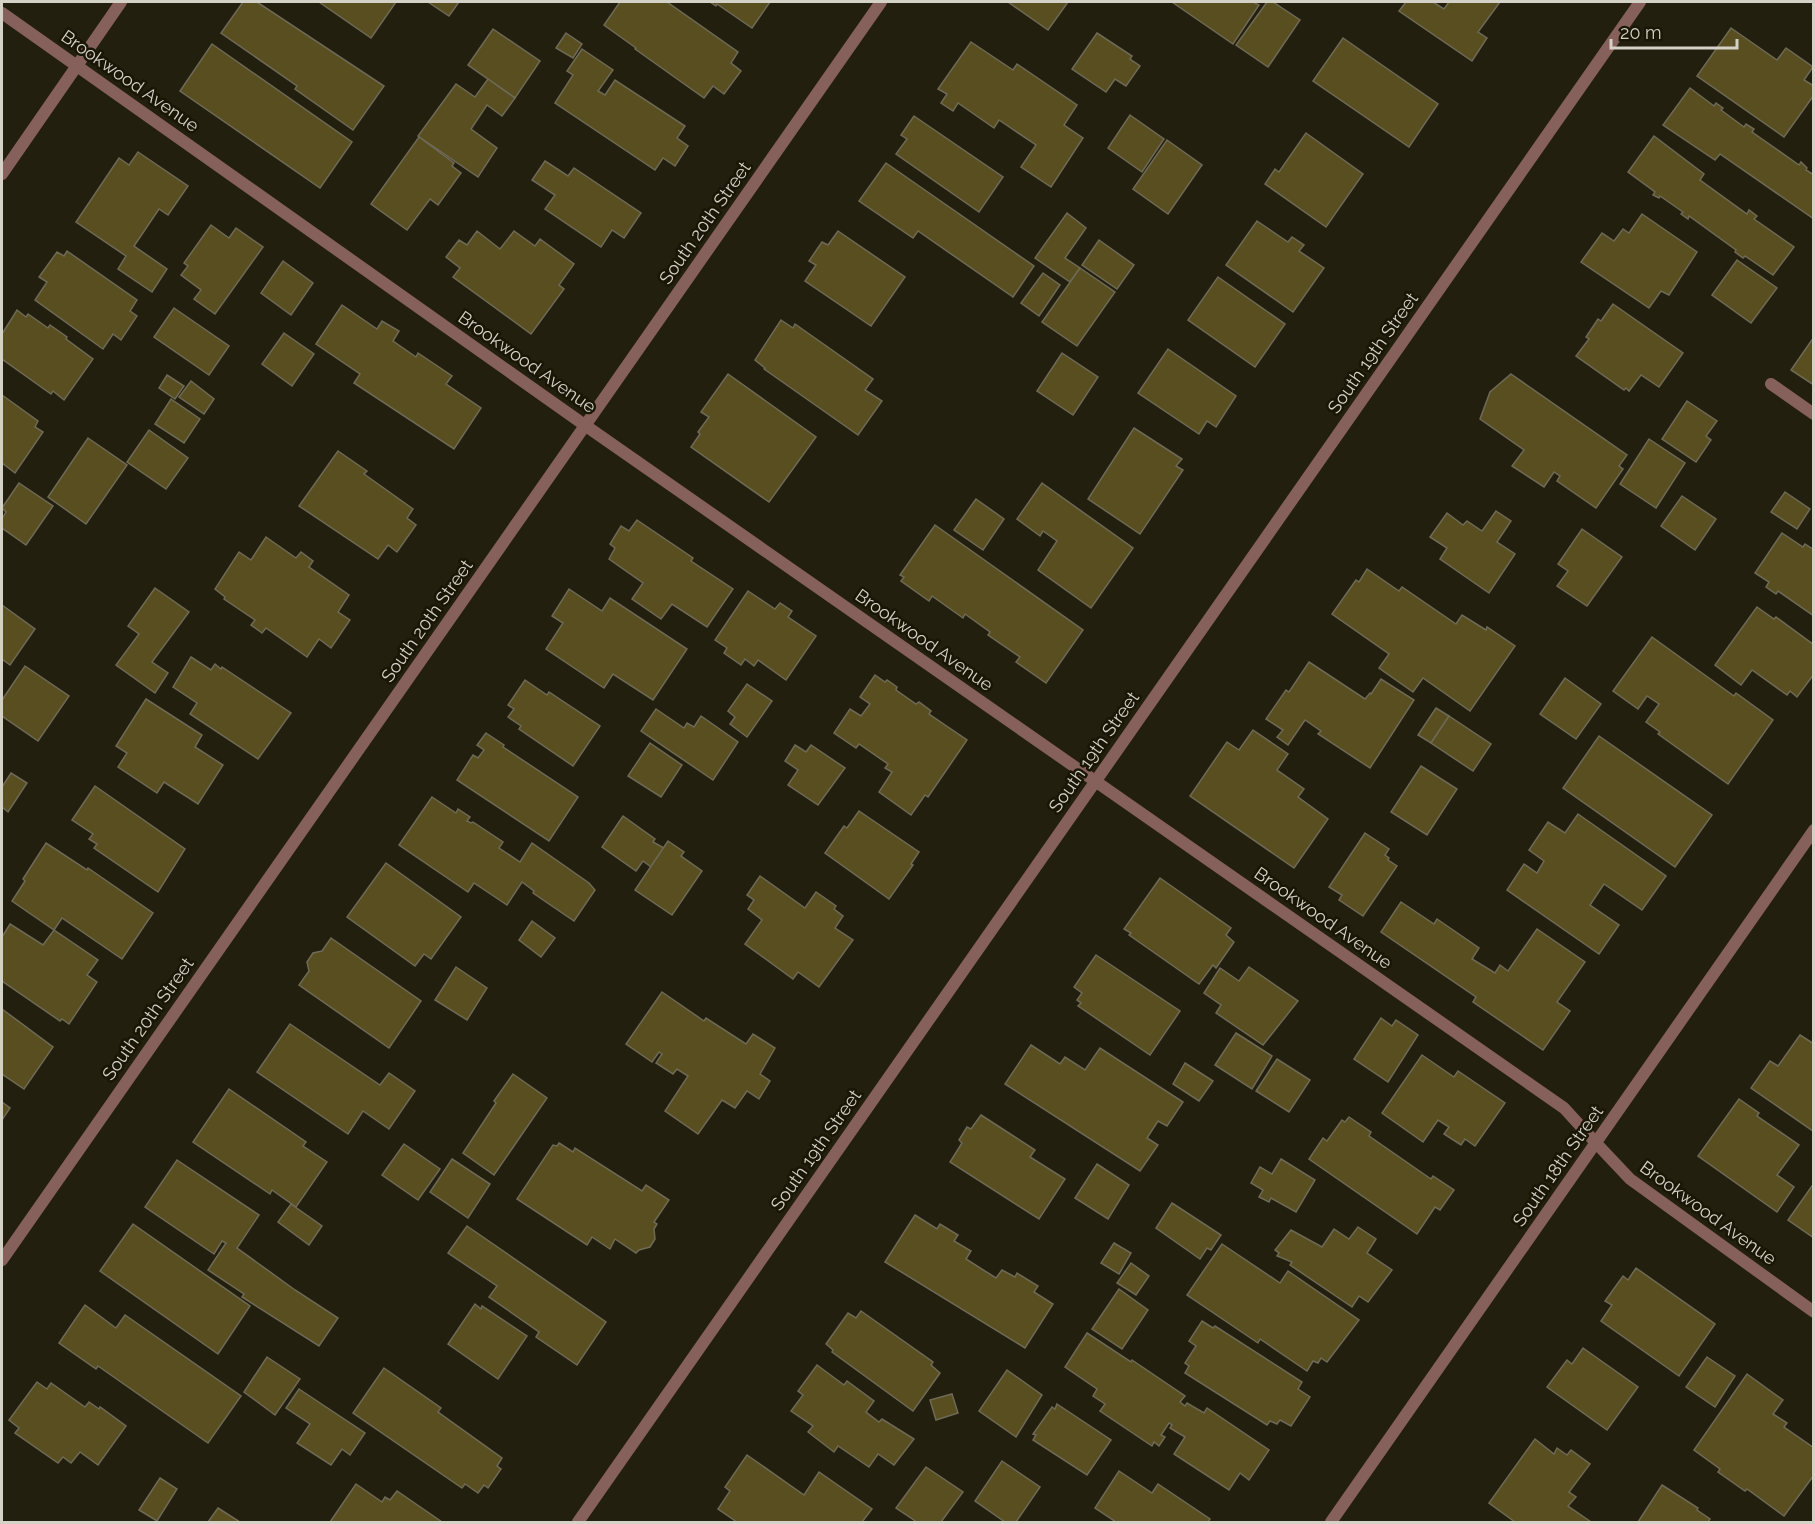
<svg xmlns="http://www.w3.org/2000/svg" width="1815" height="1524" font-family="Raleway,sans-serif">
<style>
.building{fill:#584e1f;stroke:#6e6a57;stroke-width:1.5}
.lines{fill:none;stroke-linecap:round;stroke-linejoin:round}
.service{stroke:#86605b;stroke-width:12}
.minor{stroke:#86605b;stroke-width:12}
.labels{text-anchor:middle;stroke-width:5;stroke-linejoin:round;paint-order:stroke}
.street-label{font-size:18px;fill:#d4d2c7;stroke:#191606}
</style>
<rect width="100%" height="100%" fill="#231f0e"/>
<!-- building -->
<g class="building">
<polygon points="243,2 257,2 384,86 353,130 295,89 297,86 221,33"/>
<polygon points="319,2 396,2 371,38"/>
<polygon points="428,2 459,2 449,16"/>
<polygon points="620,2 667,2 738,52 731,63 741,71 724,94 713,86 704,98 635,49 636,48 604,25"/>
<polygon points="710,2 770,2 752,28 717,4 716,6"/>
<polygon points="1008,2 1068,2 1048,30"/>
<polygon points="1172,2 1253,2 1259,5 1233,44"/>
<polygon points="1267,2 1273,2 1300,20 1268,67 1236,45"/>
<polygon points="1406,2 1433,2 1444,9 1449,2 1500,2 1478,32 1487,38 1472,61 1399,11"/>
<polygon points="1731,28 1777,60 1786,48 1813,67 1804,80 1814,86 1814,95 1784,137 1697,76"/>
<polygon points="493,29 540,61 515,98 468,65"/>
<polygon points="566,33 582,44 573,58 556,48"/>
<polygon points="1097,33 1132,56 1130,59 1140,66 1126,86 1115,79 1106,92 1072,69"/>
<polygon points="1343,38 1438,104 1409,147 1313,81"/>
<polygon points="971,42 1013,70 1017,64 1077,105 1064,125 1083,138 1051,187 1021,167 1036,145 999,120 994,128 958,103 953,111 941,103 947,94 938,89"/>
<polygon points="212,44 352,142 320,188 180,91"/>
<polygon points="582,49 613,70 598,91 605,95 615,80 685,126 677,138 688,146 675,166 663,158 655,170 555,103 573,75 567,71"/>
<polygon points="488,79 515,98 502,116 487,105 471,129 497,148 478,177 418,136 456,84 475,97"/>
<polygon points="1690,88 1714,106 1716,103 1723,108 1721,110 1744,127 1746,124 1754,129 1752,132 1799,165 1801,162 1807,168 1806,170 1814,175 1814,219 1720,154 1715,160 1663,125"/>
<polygon points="1130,115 1164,139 1142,172 1108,148"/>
<polygon points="914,116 1003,177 979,212 896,154 907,139 901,135"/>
<polygon points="1306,133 1363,174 1326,227 1265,184 1275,169 1279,172"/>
<polygon points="1654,136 1704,174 1700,180 1747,214 1749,210 1757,216 1754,219 1794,247 1773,275 1745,256 1743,258 1735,252 1736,250 1689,216 1688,219 1681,214 1683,212 1660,196 1659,198 1653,195 1655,192 1628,172"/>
<polygon points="419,137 454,163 452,166 461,173 438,205 430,199 407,230 371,204"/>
<polygon points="1167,140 1202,165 1168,214 1133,189"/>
<polygon points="138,152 188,186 168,215 159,209 134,246 167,269 152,292 118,269 126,256 76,222 119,158 129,165"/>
<polygon points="545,161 568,176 574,168 641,213 624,238 612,230 601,247 545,209 555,195 532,180"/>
<polygon points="886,163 1034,266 1013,297 918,231 913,238 859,201"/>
<polygon points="1067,213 1086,228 1065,258 1080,268 1070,282 1035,258"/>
<polygon points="1642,214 1697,252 1669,295 1661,291 1649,308 1581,262 1602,233 1614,241 1623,229 1629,233"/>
<polygon points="1257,221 1288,242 1292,237 1304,245 1299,251 1324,268 1293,312 1226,265"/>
<polygon points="211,225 229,238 236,228 263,247 215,314 194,299 201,290 181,275 188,266 184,263"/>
<polygon points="477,231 500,249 514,231 535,246 540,239 574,264 559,285 564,289 531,334 453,277 460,268 446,257 459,240 467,245"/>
<polygon points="838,231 905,277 871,326 805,281 816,265 809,261 822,242 828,245"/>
<polygon points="1099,240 1134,265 1117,289 1082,265"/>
<polygon points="67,251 137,300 130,311 137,316 121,340 113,334 103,349 35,300 47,282 39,277 57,252 64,256"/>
<polygon points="1737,260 1777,288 1751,323 1712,295"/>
<polygon points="283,261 313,283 291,315 261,293"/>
<polygon points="1080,268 1115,292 1077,346 1042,322"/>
<polygon points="1043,273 1060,285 1039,316 1021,303"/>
<polygon points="1218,277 1285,324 1255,367 1188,320"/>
<polygon points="1613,304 1683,353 1659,387 1641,375 1629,391 1626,388 1624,390 1576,356 1589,339 1586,337 1598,319 1601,321"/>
<polygon points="342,305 377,329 382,321 399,331 393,341 416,357 418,353 452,376 446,384 481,408 454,449 354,383 360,374 316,344"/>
<polygon points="174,308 229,346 209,375 154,337"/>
<polygon points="17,310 26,317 28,314 48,328 50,325 67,337 66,339 93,359 64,400 53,391 51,394 2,359 2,334"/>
<polygon points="781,320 793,328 795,324 873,379 865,390 882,401 858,435 764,369 765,368 755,360"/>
<polygon points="284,333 314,354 292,386 262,364"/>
<polygon points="1814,337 1814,385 1791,370"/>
<polygon points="1168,349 1236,396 1216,427 1207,421 1199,434 1138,393"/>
<polygon points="1062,353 1098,377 1073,415 1037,391"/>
<polygon points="728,374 816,437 769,502 691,447 700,434 698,432 709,417 701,412"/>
<polygon points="1511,374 1627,455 1619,466 1623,469 1596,508 1557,481 1560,476 1554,472 1544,487 1512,466 1524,450 1480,419 1490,392"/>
<polygon points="167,375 184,386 175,399 159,388"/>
<polygon points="191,381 214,399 204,414 179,397"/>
<polygon points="2,395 38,421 35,427 43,432 15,473 2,463"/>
<polygon points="171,399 200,419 184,443 155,424"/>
<polygon points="1687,401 1717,421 1706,436 1711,440 1696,462 1662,439"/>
<polygon points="1134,428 1182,459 1176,466 1183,470 1140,534 1088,499"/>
<polygon points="149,430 188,458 166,489 127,462"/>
<polygon points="88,438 127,465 86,524 48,497"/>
<polygon points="1649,439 1685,463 1656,508 1620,484"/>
<polygon points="338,451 367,471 364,474 413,509 407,518 416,525 397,552 388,545 378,559 299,506"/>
<polygon points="19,483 53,506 26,545 2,528 2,519 6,512 2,508"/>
<polygon points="1042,483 1133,548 1091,608 1038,570 1057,541 1043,531 1040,536 1017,519"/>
<polygon points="1785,492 1810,509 1797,529 1771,512"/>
<polygon points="1682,496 1716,519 1695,550 1661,526"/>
<polygon points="976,499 1004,519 983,550 954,530"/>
<polygon points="1496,511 1511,521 1497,542 1515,554 1489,593 1440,559 1447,548 1430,537 1447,513 1463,525 1467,521 1482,531"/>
<polygon points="637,520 693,558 691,561 733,589 707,627 672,604 661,619 632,599 643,583 609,559 615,548 610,544 621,526 629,531"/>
<polygon points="935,525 1083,630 1046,683 1016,662 1020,657 988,635 990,632 965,614 963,618 932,596 929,601 901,581 904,577 900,575"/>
<polygon points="1582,529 1622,557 1587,606 1557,586 1568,571 1558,564"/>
<polygon points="1782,533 1803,547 1805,544 1814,550 1814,616 1778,591 1776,594 1766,587 1769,582 1755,573"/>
<polygon points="266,537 296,558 301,552 313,561 309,567 349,595 338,612 350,620 331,648 319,639 307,657 266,628 262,633 251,625 255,620 224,599 225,597 215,589 239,552 251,560"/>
<polygon points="1367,569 1399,591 1402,587 1456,624 1462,615 1486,630 1487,627 1515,646 1470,711 1423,678 1413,692 1379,668 1389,654 1332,614 1356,580 1359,582"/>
<polygon points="155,588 189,612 152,662 168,673 155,693 116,665 139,634 128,626"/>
<polygon points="569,589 602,611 610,598 687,649 653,700 613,674 604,688 546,649 563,623 552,616"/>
<polygon points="748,591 775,609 780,603 792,611 788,617 816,636 786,680 758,660 754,666 745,659 741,665 724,653 727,648 715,640"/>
<polygon points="2,605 35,629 10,665 2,659"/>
<polygon points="1757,607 1774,619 1776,617 1814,645 1814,674 1797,697 1790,691 1787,695 1752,670 1741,685 1715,665"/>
<polygon points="1652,637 1734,696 1736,693 1773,720 1728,784 1658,734 1660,732 1646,722 1659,704 1647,696 1638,709 1613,691"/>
<polygon points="191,657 211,670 215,664 221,669 222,667 291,713 258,759 190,714 197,703 173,687"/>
<polygon points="1309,662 1365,699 1370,693 1371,694 1381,679 1414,700 1370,768 1318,734 1321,731 1305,720 1288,745 1277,737 1283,730 1266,719 1286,690 1289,692"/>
<polygon points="25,666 69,696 38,741 2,716 2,700"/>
<polygon points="875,675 885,682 887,680 897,687 896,690 916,704 919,702 931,711 929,714 967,740 928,797 925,795 911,815 879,792 892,772 885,768 888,764 859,744 856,748 834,733 850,709 861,716 870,704 860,697"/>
<polygon points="1565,678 1601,704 1576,739 1540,714"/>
<polygon points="525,680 547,695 549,692 600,726 573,766 519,729 521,726 508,717 514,709 508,705"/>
<polygon points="747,684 772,701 747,737 730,724 735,717 728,711"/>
<polygon points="146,699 202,735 195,747 223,765 198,804 164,782 157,793 118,767 127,753 116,746"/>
<polygon points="1436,708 1449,716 1431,743 1418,735"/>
<polygon points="656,709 684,728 687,723 694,727 701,716 738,742 713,780 641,731"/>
<polygon points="1449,716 1491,744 1473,771 1431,743"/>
<polygon points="1253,730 1288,754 1277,770 1304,789 1298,797 1328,819 1294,868 1190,796 1227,742 1239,750"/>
<polygon points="486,733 504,745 503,747 578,797 549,841 457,780 473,755 478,758 484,750 477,745"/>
<polygon points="1599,736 1712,815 1675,867 1563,788"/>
<polygon points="650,743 682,765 661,797 628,776"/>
<polygon points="795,745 806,752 811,745 845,768 818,805 788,785 798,770 785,761"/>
<polygon points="1421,766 1457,789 1427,835 1391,812"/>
<polygon points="11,773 27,783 8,812 2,807 2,787"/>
<polygon points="95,786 185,849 158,892 94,848 97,844 89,839 93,834 72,820"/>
<polygon points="432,797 456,813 458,809 470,817 467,821 471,823 473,822 503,842 499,848 520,862 532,843 589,883 595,890 574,921 533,893 534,891 522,882 507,905 474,883 468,892 399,845"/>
<polygon points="859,811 919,852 911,864 913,865 889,899 825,853 844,826 847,828"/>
<polygon points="1578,814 1666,876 1642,910 1604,884 1590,905 1619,925 1599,954 1507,890 1524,864 1537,873 1544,861 1529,850 1548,822 1565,833"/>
<polygon points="623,816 655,839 653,842 664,848 651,867 643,861 636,871 602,847"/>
<polygon points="1365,833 1389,849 1385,855 1389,858 1388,860 1397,866 1363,916 1339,900 1342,895 1329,887"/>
<polygon points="668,841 684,852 681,856 702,871 672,915 635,890"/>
<polygon points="46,843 87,870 88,868 153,913 122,959 62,918 54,930 12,901 25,881 23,879"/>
<polygon points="386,863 461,917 431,959 424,954 415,966 347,917"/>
<polygon points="760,876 805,908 816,892 836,906 834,909 843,916 835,928 853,940 819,987 798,972 793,979 745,944 762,920 748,909 754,900 747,895"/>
<polygon points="1160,878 1231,928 1226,935 1234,942 1216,968 1213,965 1199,984 1129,935 1131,933 1124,929"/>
<polygon points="1401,902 1434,924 1437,919 1479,948 1472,959 1495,973 1500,965 1508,971 1537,929 1585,962 1557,1002 1570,1011 1543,1050 1473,1002 1476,997 1381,932"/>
<polygon points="532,921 555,938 541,957 519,940"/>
<polygon points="10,924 43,945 54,930 98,960 87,975 97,982 69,1024 62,1019 60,1021 2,981 2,937"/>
<polygon points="331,938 421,1001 389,1048 299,985 309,971 307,962 313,953 322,951"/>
<polygon points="1096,955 1180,1011 1150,1055 1078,1006 1081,1003 1077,1000 1082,993 1074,987"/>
<polygon points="456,967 487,988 467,1020 435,1000"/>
<polygon points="1249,967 1298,1001 1263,1045 1216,1013 1221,1005 1204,993 1220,968 1239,981"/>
<polygon points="662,992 704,1021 706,1018 746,1044 753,1034 775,1048 760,1074 770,1081 759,1099 747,1091 735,1108 722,1100 698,1134 665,1111 688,1076 677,1069 673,1074 656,1063 662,1054 659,1052 652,1062 626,1044"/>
<polygon points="2,1009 53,1047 24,1089 2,1074"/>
<polygon points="1381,1018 1392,1026 1396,1020 1418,1035 1388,1082 1354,1059"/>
<polygon points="290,1024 380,1085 389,1073 415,1091 389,1129 363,1111 348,1134 257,1072"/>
<polygon points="1236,1033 1272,1056 1252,1089 1215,1065"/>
<polygon points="1800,1035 1814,1044 1813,1131 1751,1088 1770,1061 1778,1066"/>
<polygon points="1031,1045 1060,1064 1065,1057 1085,1070 1100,1048 1183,1102 1167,1126 1158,1121 1147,1138 1158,1145 1140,1171 1005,1084"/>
<polygon points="1422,1055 1454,1077 1458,1071 1505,1103 1475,1146 1465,1139 1461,1145 1444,1134 1449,1127 1438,1120 1423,1142 1382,1113"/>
<polygon points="1277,1059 1310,1080 1289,1112 1256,1091"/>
<polygon points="1185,1063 1213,1081 1199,1101 1173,1084"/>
<polygon points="513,1074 547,1098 494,1175 463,1153 496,1103 494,1101"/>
<polygon points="229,1089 306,1142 303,1146 327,1162 296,1207 272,1190 270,1194 193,1142"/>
<polygon points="1739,1099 1759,1113 1757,1116 1799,1145 1777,1175 1794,1187 1777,1212 1698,1156"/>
<polygon points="2,1102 10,1108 2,1120"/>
<polygon points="981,1115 1035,1150 1030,1157 1065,1179 1039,1219 950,1162 962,1143 959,1140 967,1127 971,1129"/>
<polygon points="1349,1117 1371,1132 1369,1136 1431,1179 1433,1176 1454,1190 1440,1210 1435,1207 1417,1234 1309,1159 1323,1138 1327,1141 1342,1120 1345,1122"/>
<polygon points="559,1143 573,1152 575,1148 642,1191 646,1185 669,1200 654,1222 657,1224 654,1229 655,1239 650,1247 639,1250 636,1253 615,1239 610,1249 592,1237 587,1245 517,1199 553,1145 557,1146"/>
<polygon points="404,1144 440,1169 418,1200 382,1175"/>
<polygon points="452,1159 490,1184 468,1218 430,1192"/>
<polygon points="1281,1159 1315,1180 1296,1212 1271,1198 1269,1202 1259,1197 1263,1190 1251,1183 1260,1167 1272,1174"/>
<polygon points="177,1160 259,1215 237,1248 295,1290 338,1318 319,1346 242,1297 244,1294 208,1270 226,1243 222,1241 214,1254 145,1207"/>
<polygon points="1097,1164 1129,1185 1108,1219 1075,1198"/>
<polygon points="1812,1186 1814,1187 1814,1238 1788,1220"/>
<polygon points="1172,1203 1221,1235 1211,1250 1207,1248 1200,1259 1156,1228"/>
<polygon points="291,1204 322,1226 309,1245 278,1222"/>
<polygon points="915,1215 937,1229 940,1224 958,1235 954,1241 971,1251 966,1259 996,1278 1002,1270 1015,1277 1017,1273 1038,1286 1034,1292 1053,1304 1025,1348 885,1262"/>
<polygon points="133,1224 250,1306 218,1354 100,1271"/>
<polygon points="467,1226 606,1322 577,1365 536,1337 539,1332 489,1297 497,1286 448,1253"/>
<polygon points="1358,1227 1376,1239 1367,1253 1392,1270 1368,1302 1359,1296 1352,1307 1290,1265 1292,1262 1277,1256 1279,1253 1275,1250 1291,1230 1322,1247 1334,1229 1349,1239"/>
<polygon points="1114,1243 1131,1253 1119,1274 1101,1263"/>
<polygon points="1222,1244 1280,1283 1288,1271 1359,1320 1327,1362 1321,1358 1318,1363 1313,1361 1307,1371 1260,1339 1258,1343 1187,1295"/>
<polygon points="1131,1263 1149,1276 1136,1295 1117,1283"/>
<polygon points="1636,1268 1715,1324 1679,1376 1601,1321 1612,1305 1605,1301 1623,1276 1628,1280"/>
<polygon points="1119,1289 1148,1310 1122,1349 1092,1329"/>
<polygon points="475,1304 481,1309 482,1306 527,1336 498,1379 448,1344"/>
<polygon points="85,1305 116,1328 125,1315 241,1396 208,1443 98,1366 96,1369 59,1343"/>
<polygon points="861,1311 933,1362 931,1365 940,1373 913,1411 832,1352 833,1350 826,1344 848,1313 856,1318"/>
<polygon points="1202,1321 1213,1328 1215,1326 1302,1382 1298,1389 1310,1397 1291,1426 1280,1420 1277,1424 1270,1421 1267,1425 1185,1373 1189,1366 1185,1363 1196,1346 1189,1341"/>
<polygon points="1087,1333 1131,1362 1132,1360 1185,1396 1180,1402 1185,1406 1187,1403 1204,1413 1207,1408 1269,1450 1249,1480 1240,1473 1229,1490 1174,1454 1185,1437 1170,1428 1172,1425 1169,1423 1161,1435 1165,1437 1159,1446 1154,1442 1152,1446 1100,1411 1105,1404 1093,1396 1097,1389 1065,1367"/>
<polygon points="1583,1348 1638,1387 1607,1430 1547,1387 1567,1360 1572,1364"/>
<polygon points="267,1357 300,1379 275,1415 244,1392"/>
<polygon points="1707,1357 1735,1376 1715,1407 1686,1387"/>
<polygon points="817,1365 844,1385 847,1381 874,1401 866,1412 879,1422 882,1419 914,1439 894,1465 878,1454 869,1467 838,1446 834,1452 808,1432 813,1426 791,1411 803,1395 798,1391"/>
<polygon points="384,1368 441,1408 438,1412 502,1458 497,1466 501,1469 488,1488 484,1485 478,1493 465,1484 462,1488 353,1413"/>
<polygon points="1007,1370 1042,1395 1016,1437 979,1411"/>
<polygon points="1747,1374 1783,1400 1773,1414 1787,1423 1784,1427 1814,1448 1814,1475 1784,1516 1747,1489 1745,1491 1718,1472 1720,1469 1694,1450"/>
<polygon points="37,1382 47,1389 51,1383 85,1407 89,1402 99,1409 100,1407 126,1426 98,1465 80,1452 71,1463 63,1457 58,1463 15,1433 19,1428 9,1420"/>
<polygon points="299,1389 365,1433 350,1455 342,1449 331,1465 297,1443 310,1424 286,1408"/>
<polygon points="952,1394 958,1413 936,1420 930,1400"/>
<polygon points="1057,1404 1111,1440 1087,1475 1033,1440 1036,1435 1033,1434 1052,1407 1055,1409"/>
<polygon points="1535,1439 1554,1454 1557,1448 1567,1455 1571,1450 1590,1464 1569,1492 1576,1497 1568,1506 1591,1522 1515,1522 1489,1503"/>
<polygon points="747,1455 804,1495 819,1472 872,1509 862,1522 737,1522 718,1509 730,1491 725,1487"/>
<polygon points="1002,1461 1040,1487 1016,1522 1005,1522 975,1501"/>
<polygon points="926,1467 963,1492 941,1522 917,1522 896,1508"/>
<polygon points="1119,1471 1152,1493 1158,1484 1210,1519 1208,1522 1116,1522 1095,1508"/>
<polygon points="160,1478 177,1489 157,1521 139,1510"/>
<polygon points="356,1484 382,1502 385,1497 390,1500 397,1491 442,1522 330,1522"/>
<polygon points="1662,1485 1698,1508 1697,1510 1710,1519 1708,1522 1638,1522"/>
<polygon points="218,1508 240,1522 208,1522"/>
</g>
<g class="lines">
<!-- service -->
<g class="service">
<polyline points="2,13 586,426 1564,1108 1596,1143"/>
<polyline points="1771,384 1814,414"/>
</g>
<!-- minor -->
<g class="minor">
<polyline points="2,174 121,2"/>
<polyline points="1596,1143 1630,1179 1814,1312"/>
<polyline points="2,1260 881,2"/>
<polyline points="578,1522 1640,2"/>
<polyline points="1331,1522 1814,830"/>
</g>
</g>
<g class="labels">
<!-- street labels -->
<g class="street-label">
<text transform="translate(130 81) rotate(35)" y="6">Brookwood Avenue</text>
<text transform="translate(705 223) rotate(-55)" y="6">South 20th Street</text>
<text transform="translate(1373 353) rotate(-55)" y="6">South 19th Street</text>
<text transform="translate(527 362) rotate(35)" y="6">Brookwood Avenue</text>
<text transform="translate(427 621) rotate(-55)" y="6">South 20th Street</text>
<text transform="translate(924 640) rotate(35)" y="6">Brookwood Avenue</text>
<text transform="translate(1094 752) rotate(-55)" y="6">South 19th Street</text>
<text transform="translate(1323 918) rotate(35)" y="6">Brookwood Avenue</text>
<text transform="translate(148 1019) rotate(-55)" y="6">South 20th Street</text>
<text transform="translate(816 1150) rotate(-55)" y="6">South 19th Street</text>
<text transform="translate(1558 1166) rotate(-55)" y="6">South 18th Street</text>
<text transform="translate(1708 1213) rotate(36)" y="6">Brookwood Avenue</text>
</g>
</g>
<!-- border -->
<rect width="1815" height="1524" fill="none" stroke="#d4d2c7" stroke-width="6"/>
<!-- scale -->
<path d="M1611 39v9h126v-9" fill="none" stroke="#d4d2c7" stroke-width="3"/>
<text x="1620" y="39" font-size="18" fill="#d4d2c7" stroke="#191606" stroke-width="4.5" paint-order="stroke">20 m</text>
</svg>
